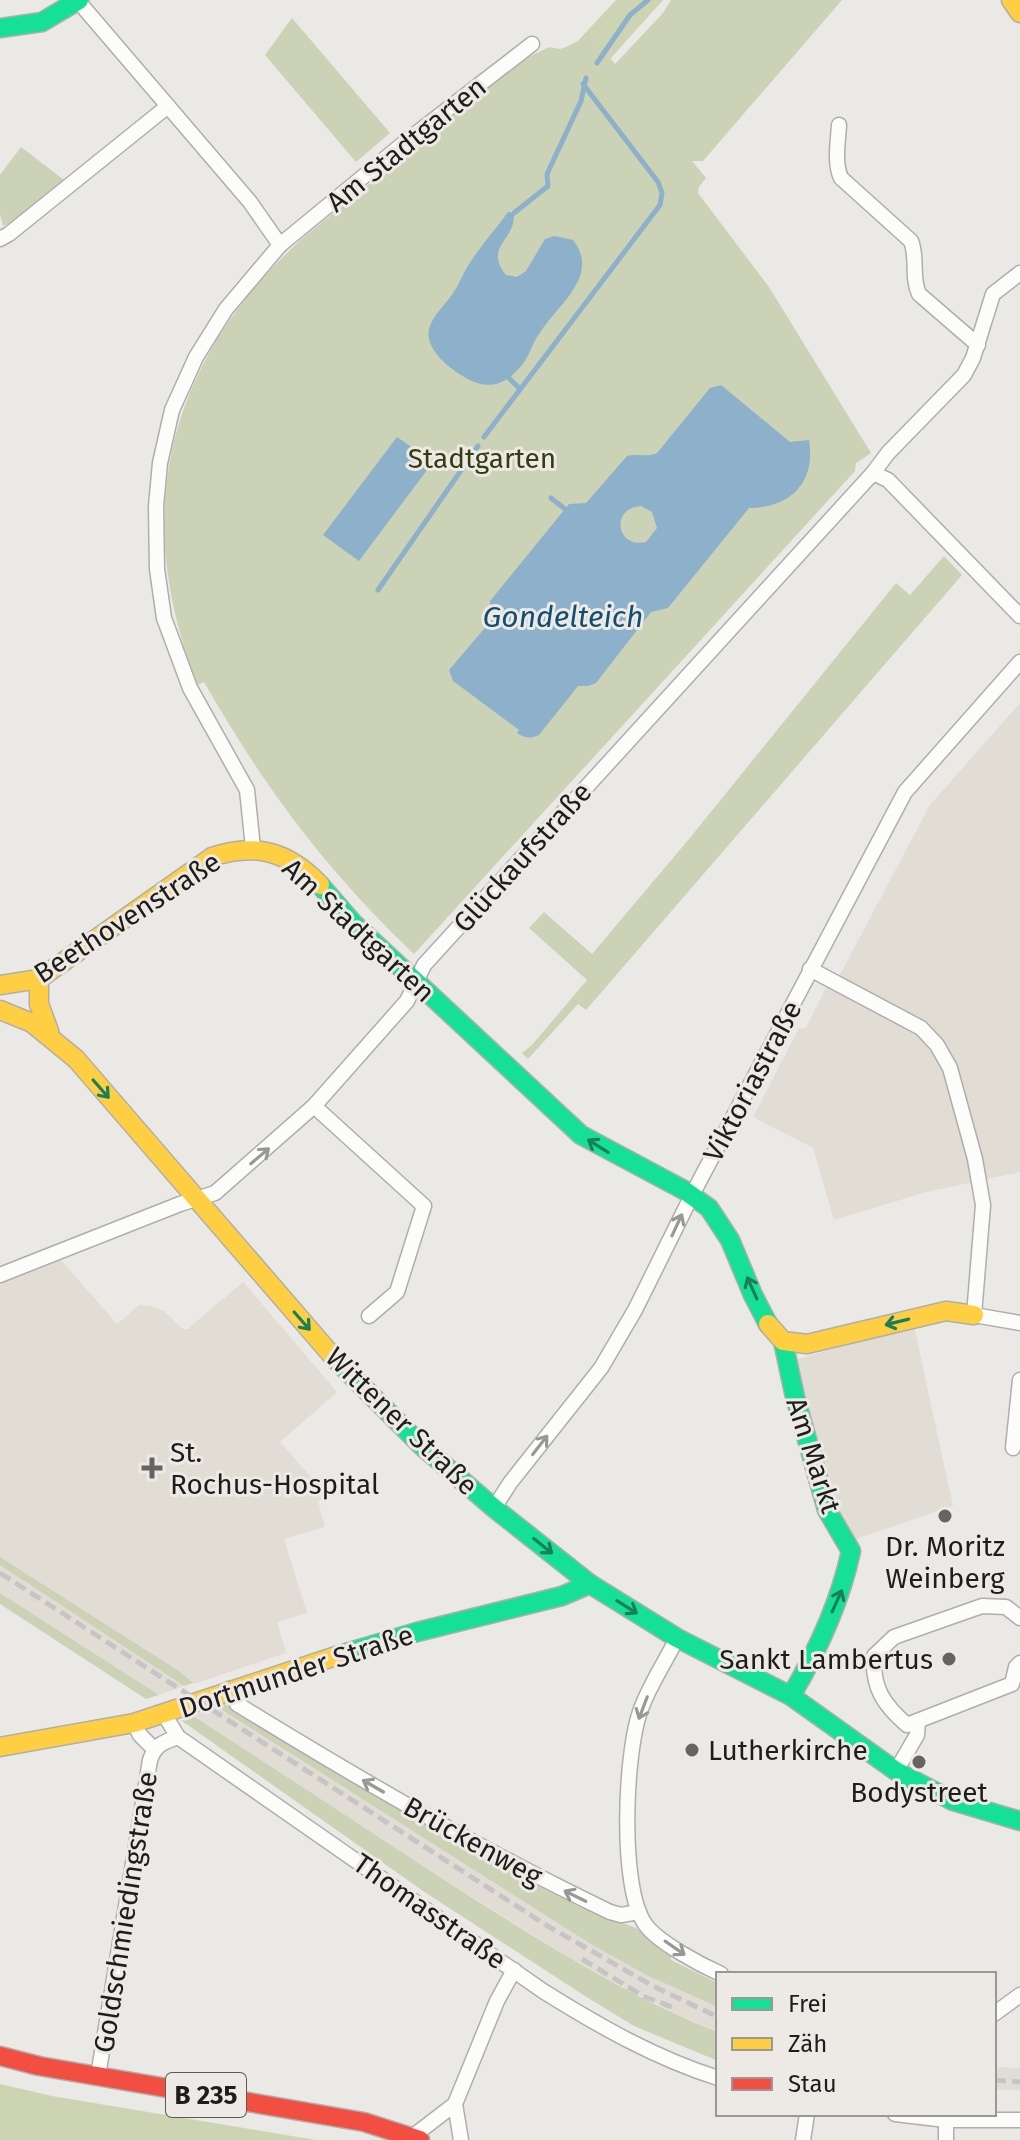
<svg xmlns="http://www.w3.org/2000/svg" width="1020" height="2140" font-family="'Fira Sans',sans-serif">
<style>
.built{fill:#e1dcd4}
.green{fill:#ccd2b6}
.forest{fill:#cdd4b3}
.water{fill:#8db1ca;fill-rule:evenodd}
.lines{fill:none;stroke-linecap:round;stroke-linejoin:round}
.stream{stroke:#8db1ca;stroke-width:5}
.street-casing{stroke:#b0aeac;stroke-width:17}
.fast-casing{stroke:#b0aeac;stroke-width:21}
.slow-casing{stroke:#b0aeac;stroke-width:21}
.jam-casing{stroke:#b0aeac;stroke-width:21}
.street{stroke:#fcfcfb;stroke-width:14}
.fast{stroke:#16e098;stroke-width:18}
.slow{stroke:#ffcf43;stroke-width:18}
.jam{stroke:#f24e42;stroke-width:18}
.rail{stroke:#c6c5c5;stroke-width:5;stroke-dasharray:12 6;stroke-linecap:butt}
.oneway{stroke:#1a7e5a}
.oneway2{stroke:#989896}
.poi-dot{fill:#666462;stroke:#ede9e4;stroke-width:3}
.labels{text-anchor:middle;stroke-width:6;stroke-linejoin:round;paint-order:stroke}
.shield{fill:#ede9e4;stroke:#5c5a57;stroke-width:2}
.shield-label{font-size:26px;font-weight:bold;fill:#1e1d1b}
.street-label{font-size:28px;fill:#1e1d1b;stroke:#ede9e4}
.park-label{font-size:28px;fill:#343c12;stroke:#ede9e4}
.poi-label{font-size:28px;fill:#1e1d1b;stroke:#ede9e4;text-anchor:start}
.water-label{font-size:30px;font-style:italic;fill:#104e73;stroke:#ede9e4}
</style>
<rect width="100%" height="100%" fill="#ebe9e6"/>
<!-- built -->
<g class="built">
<polygon points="1020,703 1020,1172 926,1192 834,1220 813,1148 753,1117 799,1028 805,1029 828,984 833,986 843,969 930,805"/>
<polygon points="61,1260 117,1324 139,1305 152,1306 164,1311 183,1329 188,1329 243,1282 337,1392 280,1442 327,1495 318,1501 325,1527 284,1539 307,1613 277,1622 286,1653 194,1684 179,1671 0,1557 0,1284"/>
<polygon points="914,1326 953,1506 844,1543 791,1361"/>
<polygon points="0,1565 184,1686 159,1695 0,1593"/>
<polygon points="216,1706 589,1943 646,1975 718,2007 718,2032 676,2014 584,1967 420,1864 193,1716"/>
<polygon points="994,2067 1020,2068 1020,2090 994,2090"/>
</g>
<!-- green -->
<g class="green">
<path d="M671,0h171l-139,161h-11l14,17 -7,9 -1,6 71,94 102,166 -15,10 -1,8 -441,483c-88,-84 -150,-167 -210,-272l-6,3c-69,-171 -31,-325 106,-448l213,-174 32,-16 11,2 6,-2 12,-6 10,-11 27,34 48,-51z"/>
<polygon points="292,18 390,133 356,162 265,55"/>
<polygon points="21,147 64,180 11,223 3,226 0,214 0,175"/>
<polygon points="944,556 962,575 586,1010 578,1004 528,1059 522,1053 532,1045 587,980 529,928 544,912 592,954 689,839 896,583 910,595"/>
<polygon points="0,1557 179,1671 193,1683 184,1686 0,1565"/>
<polygon points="0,1593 159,1695 146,1699 0,1604"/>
<polygon points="223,1703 610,1918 636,1928 671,1950 671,1960 718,1983 718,2007 646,1975 589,1943 216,1706"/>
<path d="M193,1716c92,59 183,120 275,179 81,51 161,102 250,137v29l-84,-35 -49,-30 -162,-105 -241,-170z"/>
</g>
<!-- forest -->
<g class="forest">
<polygon points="616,0 663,0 610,59 588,30"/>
<polygon points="0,2084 52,2096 316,2140 0,2140"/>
</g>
<!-- water -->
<g class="water">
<path d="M508,212l6,1c2,28 -31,33 -8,62l11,2 9,-6 19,-32 9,-3 19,4c28,36 -16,65 -34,94 -6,8 -9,19 -14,27 -25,34 -48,28 -78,4 -10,-9 -21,-22 -18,-36 3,-13 17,-25 24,-36 7,-10 11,-22 18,-32 11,-17 25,-32 37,-49z"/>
<path d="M721,385l69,57 19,-2c7,42 -18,68 -60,68l-81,100 -17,4 -55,71 -8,3h-10l-39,49c-8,4 -15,3 -22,-2l2,-3 -66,-49 -4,-11 46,-54 -5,-6v-9l79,-97 17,-1 41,-47c11,-3 19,2 30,-3l53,-65zM641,506l11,6 5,16 -11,14c-30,7 -36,-34 -5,-36z"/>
<polygon points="397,437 433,462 359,561 323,535"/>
</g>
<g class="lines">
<!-- stream -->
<g class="stream">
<polyline points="597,63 630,15 648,0"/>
<polyline points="514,213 548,186 547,174 581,101 586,78"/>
<polyline points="509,378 520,389"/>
<polyline points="484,437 660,205 662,193 658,182 583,84"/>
<polyline points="551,498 565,509"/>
<polyline points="378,590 478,446"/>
</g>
<defs>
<g id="street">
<polyline points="78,1 250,202 280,245"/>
<path d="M839,125c-1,17 -5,38 2,53l70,63c7,17 0,36 8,53l59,51"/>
<polyline points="0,239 9,234 168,106"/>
<polyline points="873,473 888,480 1020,616"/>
<polyline points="253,848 247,790 190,688 164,618 157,569 156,506 160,463 172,410 196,357 226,309 280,245 409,139 532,44"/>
<polyline points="810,969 921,1028 937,1045 950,1068 975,1159 983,1205 974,1315 1020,1323"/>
<polyline points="314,1106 424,1206 397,1292 369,1316"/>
<polyline points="0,1275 180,1204 215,1193 314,1106 407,1001 424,965 873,473 888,453 964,375 973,358 993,294 1020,273"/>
<polyline points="1013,1448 1020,1380"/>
<polyline points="494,1508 510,1483 601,1368 635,1310 692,1195 905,792 1020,662"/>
<path d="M1020,1618l-14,-11 -24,-1 -88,31 -20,19c-2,32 10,49 33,69l105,-41 4,-17 4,-4"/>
<path d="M677,1638c-11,23 -27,46 -36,71 -16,41 -22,178 4,215 12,18 56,41 76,50"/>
<path d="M229,1689l8,15c122,75 244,146 373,208l11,3 18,-3"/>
<path d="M164,1714l14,23 365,254c56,35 112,67 175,87"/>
<polyline points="134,1723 140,1735 154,1749"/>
<polyline points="896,1771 917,1735 918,1721"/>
<polyline points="994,2014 1020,1995"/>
<path d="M98,2076l52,-316c5,-15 13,-18 28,-23"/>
<polyline points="895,2114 946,2120 1020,2120"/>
<polyline points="412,2137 455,2104"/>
<polyline points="461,2140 455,2104 497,2001 514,1970"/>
<polyline points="803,2140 807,2114"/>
<polyline points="946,2140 946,2120"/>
</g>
<g id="fast">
<polyline points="0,28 42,22 79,0"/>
<polyline points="320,885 353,923 581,1135 684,1190 709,1208 730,1240 753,1295 768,1324"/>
<path d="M783,1341l12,56 32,113 24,41c-11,52 -33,99 -60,145"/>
<polyline points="335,1359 422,1446 494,1508 590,1584 677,1638 791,1696 896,1771 953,1801 1020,1821"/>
<polyline points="339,1655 417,1632 562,1596 590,1584"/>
</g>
<g id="slow">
<polyline points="1011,0 1020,13"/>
<polyline points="39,979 39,1004 49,1031"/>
<path d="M0,985l39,-6 173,-122c44,-15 77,-5 108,28"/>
<polyline points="0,1010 32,1023 76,1059 335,1359"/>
<polyline points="768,1324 783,1341 807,1344 946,1311 974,1315"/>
<polyline points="0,1747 134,1723 339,1655"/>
</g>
<polyline id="jam" points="0,2056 39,2066 364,2122 420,2140"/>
</defs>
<!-- street casing -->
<use href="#street" class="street-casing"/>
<!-- fast casing -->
<use href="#fast" class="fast-casing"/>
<!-- slow casing -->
<use href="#slow" class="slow-casing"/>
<!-- jam casing -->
<use href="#jam" class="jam-casing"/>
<!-- street -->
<use href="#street" class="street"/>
<!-- fast -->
<use href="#fast" class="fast"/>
<!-- slow -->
<use href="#slow" class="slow"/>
<!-- jam -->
<use href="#jam" class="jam"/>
<!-- rail -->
<g class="rail">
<polyline points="0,1573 546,1925 653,1986 718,2017"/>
<polyline points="582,1959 643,1996 677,2009"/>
<polyline points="994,2080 1020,2082"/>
</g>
</g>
<!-- one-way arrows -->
<defs><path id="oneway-shaft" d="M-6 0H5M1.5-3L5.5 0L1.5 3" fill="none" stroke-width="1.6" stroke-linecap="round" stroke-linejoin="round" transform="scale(2)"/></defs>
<g class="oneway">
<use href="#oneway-shaft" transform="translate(101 1089) rotate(49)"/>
<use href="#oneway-shaft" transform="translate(598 1146) rotate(-148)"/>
<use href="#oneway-shaft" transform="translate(752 1288) rotate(-114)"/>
<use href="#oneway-shaft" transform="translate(302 1321) rotate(49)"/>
<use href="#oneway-shaft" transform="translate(897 1322) rotate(166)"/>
<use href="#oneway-shaft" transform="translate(543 1546) rotate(39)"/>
<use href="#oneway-shaft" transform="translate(837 1601) rotate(-66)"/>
<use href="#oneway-shaft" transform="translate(627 1607) rotate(32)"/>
</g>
<g class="oneway2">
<use href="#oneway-shaft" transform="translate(260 1156) rotate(-40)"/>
<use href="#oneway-shaft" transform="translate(677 1225) rotate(-65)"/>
<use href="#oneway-shaft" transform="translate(540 1445) rotate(-52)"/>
<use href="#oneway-shaft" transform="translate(643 1708) rotate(111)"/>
<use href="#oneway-shaft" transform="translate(373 1786) rotate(-150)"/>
<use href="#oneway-shaft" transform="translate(575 1896) rotate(-154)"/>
<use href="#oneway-shaft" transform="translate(675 1948) rotate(35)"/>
</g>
<!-- markers -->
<g class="poi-dot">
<path d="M148 1456h8v8h8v8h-8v8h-8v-8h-8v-8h8z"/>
<circle cx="945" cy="1516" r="8"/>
<circle cx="949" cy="1659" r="8"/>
<circle cx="692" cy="1750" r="8"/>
<circle cx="919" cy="1762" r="8"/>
</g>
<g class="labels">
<!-- shield labels -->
<rect class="shield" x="166" y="2073" width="80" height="44" rx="6"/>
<g class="shield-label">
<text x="206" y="2104">B 235</text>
</g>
<!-- street labels -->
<g class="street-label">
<text transform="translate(406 144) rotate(-39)" y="10">Am Stadtgarten</text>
<text transform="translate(522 857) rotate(-48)" y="10">Glückaufstraße</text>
<text transform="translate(127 917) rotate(-33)" y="10">Beethovenstraße</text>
<text transform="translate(359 930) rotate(43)" y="10">Am Stadtgarten</text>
<text transform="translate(752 1081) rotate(-62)" y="10">Viktoriastraße</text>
<text transform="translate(402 1421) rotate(44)" y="10">Wittener Straße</text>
<text transform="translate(814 1455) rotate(72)" y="10">Am Markt</text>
<text transform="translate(296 1671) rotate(-18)" y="10">Dortmunder Straße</text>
<text transform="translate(473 1841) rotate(29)" y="10">Brückenweg</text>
<text transform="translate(430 1911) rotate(35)" y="10">Thomasstraße</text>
<text transform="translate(125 1912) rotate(-81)" y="10">Goldschmiedingstraße</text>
</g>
<!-- park labels -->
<g class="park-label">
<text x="482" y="468">Stadtgarten</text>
</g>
<!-- poi labels -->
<g class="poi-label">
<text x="170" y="1462">St.<tspan x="170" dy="32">Rochus-Hospital</tspan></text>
<text x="945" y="1556" text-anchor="middle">Dr. Moritz<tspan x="945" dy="32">Weinberg</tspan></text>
<text x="933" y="1669" text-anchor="end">Sankt Lambertus</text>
<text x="708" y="1760">Lutherkirche</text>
<text x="919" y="1802" text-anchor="middle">Bodystreet</text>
</g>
<!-- water labels -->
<g class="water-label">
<text x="563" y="627">Gondelteich</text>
</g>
</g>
<!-- legend -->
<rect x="716" y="1972" width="280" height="144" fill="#ede9e4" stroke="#9a9794" stroke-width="2"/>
<rect x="732" y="1998" width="40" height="12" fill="#16e098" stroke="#9a9794" stroke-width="2"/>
<text x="788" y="2012" font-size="24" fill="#1e1d1b">Frei</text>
<rect x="732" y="2038" width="40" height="12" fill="#ffcf43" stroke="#9a9794" stroke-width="2"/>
<text x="788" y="2052" font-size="24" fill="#1e1d1b">Zäh</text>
<rect x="732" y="2078" width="40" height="12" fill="#f24e42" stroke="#9a9794" stroke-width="2"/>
<text x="788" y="2092" font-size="24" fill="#1e1d1b">Stau</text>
</svg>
